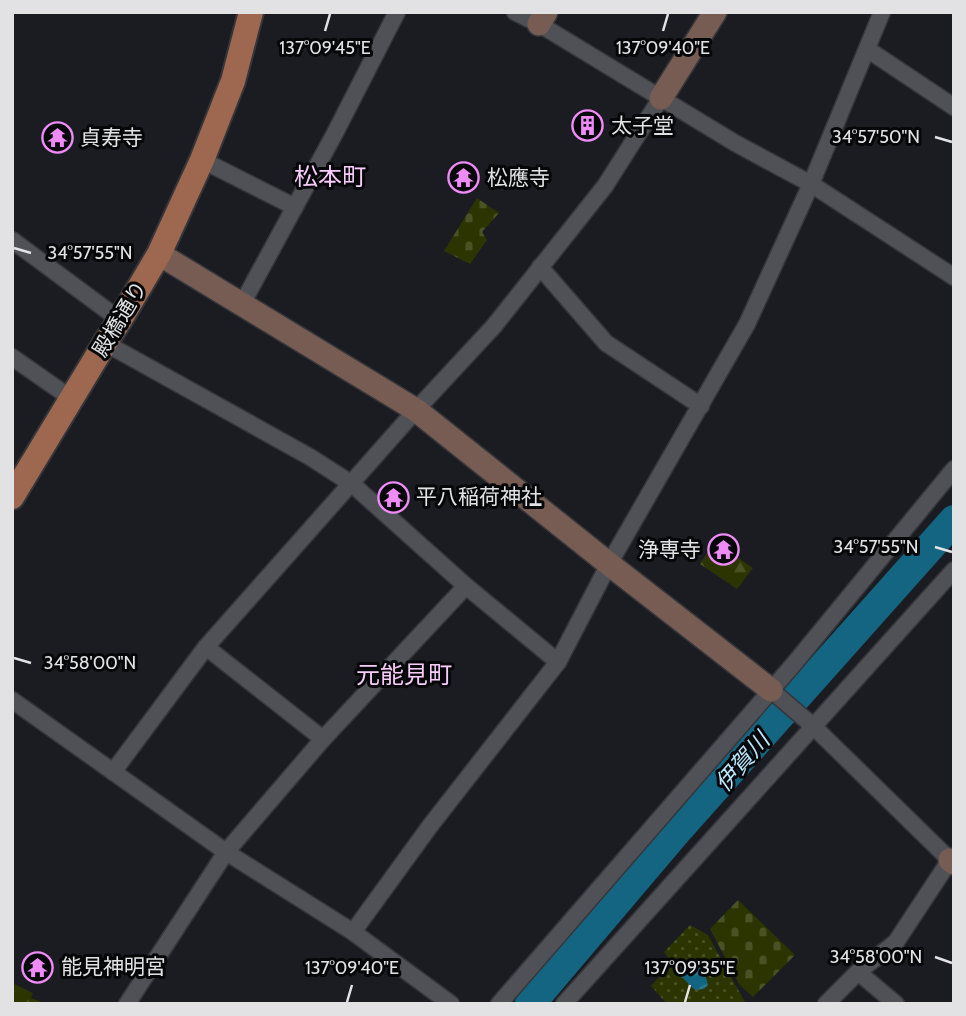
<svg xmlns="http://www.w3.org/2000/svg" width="966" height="1016" font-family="Cabin,'Noto Sans JP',sans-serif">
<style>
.forest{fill:url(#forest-firs)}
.cemetery{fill:url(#cemetery-stones)}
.park{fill:url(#park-dots)}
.water{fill:url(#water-waves)}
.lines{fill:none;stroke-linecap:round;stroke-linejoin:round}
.river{stroke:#136582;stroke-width:30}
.street-casing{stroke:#36363a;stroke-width:19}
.secondary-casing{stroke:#36363a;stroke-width:26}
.primary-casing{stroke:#36363a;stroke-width:28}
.street{stroke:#505157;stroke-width:16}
.secondary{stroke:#775c53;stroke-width:23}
.primary{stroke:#9d684f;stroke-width:24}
.ticks{fill:none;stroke:#e2e2e5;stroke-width:2.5}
.labels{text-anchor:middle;stroke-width:6;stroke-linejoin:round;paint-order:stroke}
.poi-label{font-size:21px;fill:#e2e2e5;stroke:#060708;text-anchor:start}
.street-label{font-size:21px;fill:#e2e2e5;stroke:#060708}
.water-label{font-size:23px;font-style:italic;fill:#b9e7fc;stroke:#060708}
.quarter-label{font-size:24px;fill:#f7cafa;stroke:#060708}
.ticks-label{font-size:18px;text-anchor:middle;fill:#e2e2e5;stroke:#060708;stroke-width:6;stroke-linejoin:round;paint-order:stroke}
</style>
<defs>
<pattern id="forest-firs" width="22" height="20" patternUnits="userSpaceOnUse" patternTransform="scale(1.75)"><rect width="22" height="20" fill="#2c3500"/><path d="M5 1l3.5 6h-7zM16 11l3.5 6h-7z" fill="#4a5225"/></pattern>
<pattern id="cemetery-stones" width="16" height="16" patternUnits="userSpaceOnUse" patternTransform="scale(1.75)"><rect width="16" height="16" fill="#2c3500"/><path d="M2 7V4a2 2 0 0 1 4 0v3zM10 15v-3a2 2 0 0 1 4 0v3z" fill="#4a5225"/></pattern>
<pattern id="park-dots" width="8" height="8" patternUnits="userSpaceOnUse" patternTransform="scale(1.75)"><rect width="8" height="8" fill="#2c3500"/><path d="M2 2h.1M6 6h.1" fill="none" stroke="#4a5225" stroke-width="1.8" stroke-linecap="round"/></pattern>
<pattern id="water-waves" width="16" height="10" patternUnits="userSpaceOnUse" patternTransform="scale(1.75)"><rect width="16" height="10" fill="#136582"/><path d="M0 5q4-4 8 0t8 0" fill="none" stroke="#357b94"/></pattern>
</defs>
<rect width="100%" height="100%" fill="#1b1c21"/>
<!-- forest -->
<g class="forest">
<polygon points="711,547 720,553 724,548 753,568 737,589 700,564"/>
<polygon points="12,983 33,993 31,998 47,1004 12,1004"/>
</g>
<!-- cemetery -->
<g class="cemetery">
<polygon points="477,198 499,213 482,232 487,240 470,264 444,251"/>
<polygon points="738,900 795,955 753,997 739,984 710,929"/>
</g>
<!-- park -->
<polygon class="park" points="690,925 708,935 746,1004 667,1004 651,986 672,963 664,952"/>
<!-- water -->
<path class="water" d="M686,961c16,4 18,9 22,24l-4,4 -9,1 -14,-14v-9z"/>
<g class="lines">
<!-- river -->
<polyline class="river" points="530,1004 676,832 954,520"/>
<defs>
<g id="street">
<polyline points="515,12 539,24 735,143 811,184 954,277"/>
<polyline points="867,49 954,107"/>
<polyline points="202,160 295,207"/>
<polyline points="12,240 120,320"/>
<polyline points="540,267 606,343 701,406"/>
<polyline points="242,304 335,133 397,12"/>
<polyline points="105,343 310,457 352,484 466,586 558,662"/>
<polyline points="12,357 72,399"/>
<polyline points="206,647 323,739"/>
<polyline points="771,690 813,726 950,860"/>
<polyline points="12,700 226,852 353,932 451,1004"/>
<polyline points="113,772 206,647 416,410 494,326 605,186 661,98"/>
<polyline points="353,932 430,826 558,662 609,564 747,324 811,184 882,12"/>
<polyline points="858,972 896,1004"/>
<polyline points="127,1004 226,852 323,739 466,586"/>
<polyline points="499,1004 793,665 954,469"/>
<polyline points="564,1004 954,570"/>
<polyline points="826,1004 858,972 896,942 950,860 954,857"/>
</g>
<g id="secondary">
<polyline points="539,24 546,12"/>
<polyline points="661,98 715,12"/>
<polyline points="159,254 416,410 609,564 771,690"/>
<polyline points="950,860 954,863"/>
</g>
<polyline id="primary" points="12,497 105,343 120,320 159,254 202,160 233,81 251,12"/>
</defs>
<!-- street casing -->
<use href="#street" class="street-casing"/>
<!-- secondary casing -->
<use href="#secondary" class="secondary-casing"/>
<!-- primary casing -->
<use href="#primary" class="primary-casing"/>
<!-- street -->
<use href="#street" class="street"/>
<!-- secondary -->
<use href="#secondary" class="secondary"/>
<!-- primary -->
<use href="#primary" class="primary"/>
</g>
<!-- ticks -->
<path class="ticks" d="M325,31l5,-17M663,31l5,-17M935,137l17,5M14,248l17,5M935,547l17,5M14,658l17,5M935,957l17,6M347,1002l5,-17M685,1002l5,-17"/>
<!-- icons -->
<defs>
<symbol id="building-ring" viewBox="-11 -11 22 22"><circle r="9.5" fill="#060708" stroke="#ef8bf7" stroke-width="1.5"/><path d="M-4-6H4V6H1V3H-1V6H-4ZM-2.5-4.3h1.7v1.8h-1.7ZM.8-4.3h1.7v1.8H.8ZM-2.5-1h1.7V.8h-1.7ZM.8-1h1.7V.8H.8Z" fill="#ef8bf7"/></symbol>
<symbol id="temple-ring" viewBox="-11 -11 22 22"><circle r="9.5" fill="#060708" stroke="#ef8bf7" stroke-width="1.5"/><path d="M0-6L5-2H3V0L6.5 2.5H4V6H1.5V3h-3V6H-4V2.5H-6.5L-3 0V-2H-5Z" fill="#ef8bf7"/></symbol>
</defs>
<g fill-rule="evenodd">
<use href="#building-ring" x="570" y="108" width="35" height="35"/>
<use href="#temple-ring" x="40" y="120" width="35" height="35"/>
<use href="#temple-ring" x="446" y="160" width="35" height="35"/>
<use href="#temple-ring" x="376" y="480" width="35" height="35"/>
<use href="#temple-ring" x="706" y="532" width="35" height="35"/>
<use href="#temple-ring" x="20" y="950" width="35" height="35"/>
</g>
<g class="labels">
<!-- poi labels -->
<g class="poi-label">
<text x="611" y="133">太子堂</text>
<text x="80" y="145">貞寿寺</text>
<text x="487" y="185">松應寺</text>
<text x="416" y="504">平八稲荷神社</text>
<text x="701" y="557" text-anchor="end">浄専寺</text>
<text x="61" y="974">能見神明宮</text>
</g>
<!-- street labels -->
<g class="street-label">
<text transform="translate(120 319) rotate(-59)" y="7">殿橋通り</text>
</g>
<!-- water labels -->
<g class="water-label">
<text transform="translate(742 762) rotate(-49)" y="8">伊賀川</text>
</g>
<!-- quarter labels -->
<g class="quarter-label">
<text x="330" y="185">松本町</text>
<text x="404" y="683">元能見町</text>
</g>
</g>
<g class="ticks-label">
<text x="325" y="54">137°09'45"E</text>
<text x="663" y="54">137°09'40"E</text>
<text x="876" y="143">34°57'50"N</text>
<text x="90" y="259">34°57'55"N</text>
<text x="876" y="553">34°57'55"N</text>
<text x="90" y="669">34°58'00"N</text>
<text x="876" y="963">34°58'00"N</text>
<text x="352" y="974">137°09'40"E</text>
<text x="690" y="974">137°09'35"E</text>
</g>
<!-- border -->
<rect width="966" height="1016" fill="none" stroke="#e2e2e5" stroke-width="28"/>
</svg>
